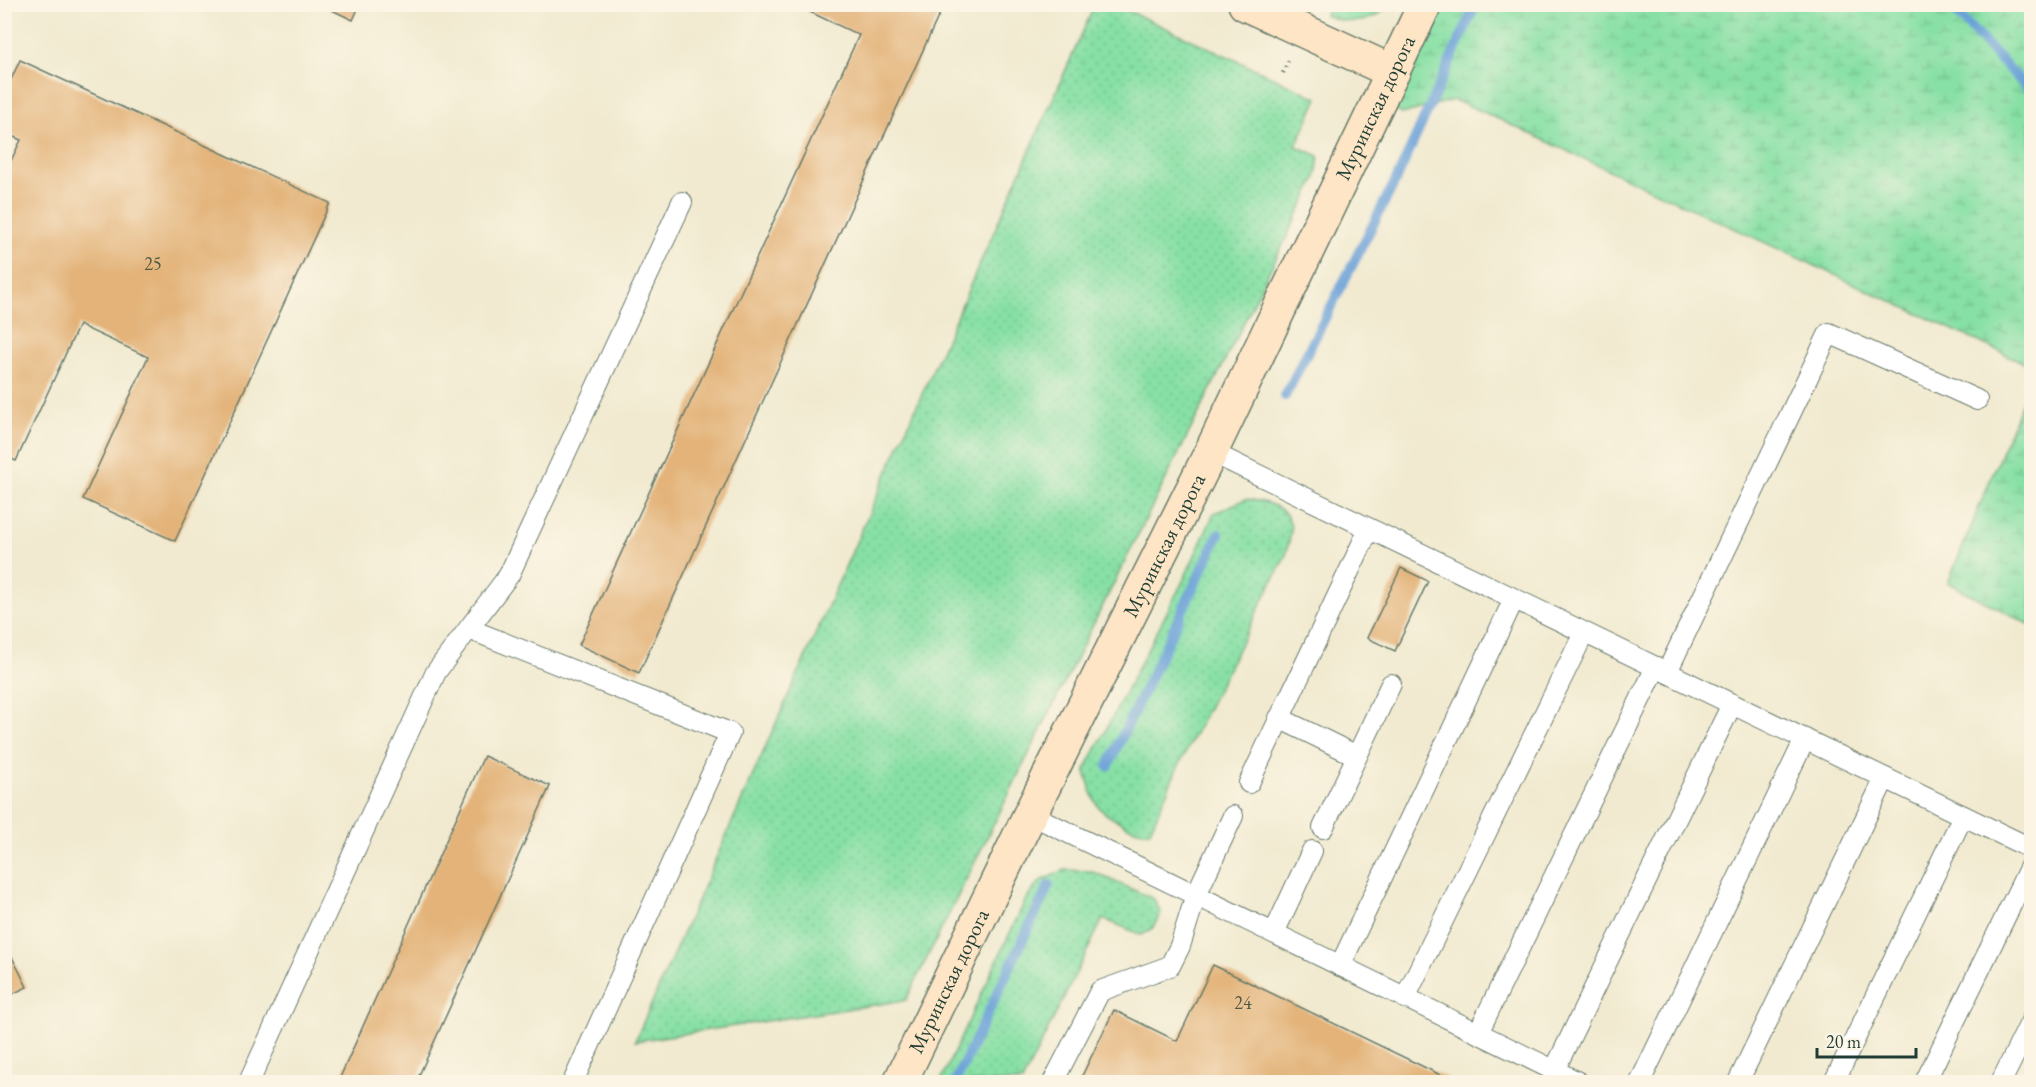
<svg xmlns="http://www.w3.org/2000/svg" width="2036" height="1087" font-family="'EB Garamond',serif">
<style>
.grass{fill:url(#grass-dots);stroke:#538e6c;stroke-width:1.5}
.wetland{fill:url(#wetland-marsh);stroke:#538e6c;stroke-width:1.5}
.lines{fill:none;stroke-linecap:round;stroke-linejoin:round}
.stream{stroke:#6aa1d8;stroke-width:10}
.building{fill:#e3b379}
.lane-casing{stroke:#687a6b;stroke-width:22}
.secondary-casing{stroke:#687a6b;stroke-width:36}
.path{stroke:#687a6b;stroke-width:4;stroke-dasharray:1.5 4.5;stroke-linecap:butt}
.lane{stroke:#fff;stroke-width:20}
.secondary{stroke:#fde5c5;stroke-width:33}
.labels{text-anchor:middle;stroke-width:6;stroke-linejoin:round;paint-order:stroke}
.number-label{font-size:18px;fill:#505a45}
.street-label{font-size:21px;fill:#1f3d34;stroke:#fcf5e5}
</style>
<defs>
<pattern id="grass-dots" width="8" height="8" patternUnits="userSpaceOnUse" patternTransform="scale(1.5)"><rect width="8" height="8" fill="#87e0a5"/><path d="M2 2h.1M6 6h.1" fill="none" stroke="#74c18f" stroke-width="1.8" stroke-linecap="round"/></pattern>
<pattern id="wetland-marsh" width="20" height="14" patternUnits="userSpaceOnUse" patternTransform="scale(1.5)"><rect width="20" height="14" fill="#87e0a5"/><path d="M1 5h8M5 5V1M11 12h8M15 12V8" fill="none" stroke="#74c18f"/></pattern>
</defs>
<rect width="100%" height="100%" fill="#fcf5e5"/>
<filter id="ink" filterUnits="userSpaceOnUse"><feTurbulence type="fractalNoise" baseFrequency=".0167" numOctaves="2"/><feDisplacementMap in="SourceGraphic" scale="12" xChannelSelector="R" yChannelSelector="G"/><feConvolveMatrix kernelMatrix="1 2 1 2 8 2 1 2 1" color-interpolation-filters="sRGB"/></filter>
<filter id="wash" filterUnits="userSpaceOnUse"><feTurbulence type="fractalNoise" baseFrequency=".008" numOctaves="4" result="noise"/><feDisplacementMap in="SourceGraphic" scale="24" xChannelSelector="R" yChannelSelector="G"/><feGaussianBlur stdDeviation="1.35" result="paint"/><feColorMatrix in="noise" values="0 0 0 0 0 0 0 0 0 0 0 0 0 0 0 0 0 1.4 0 .05"/><feComposite in="paint" operator="in"/></filter>
<g filter="url(#wash)">
<rect width="100%" height="100%" fill="#f1ead0"/>
<!-- grass -->
<g class="grass">
<polygon points="1095,4 1116,5 1318,98 1296,146 1319,156 1316,178 906,1000 635,1041"/>
<path d="M1330,5v-1l59,1c-18,20 -40,20 -64,10z"/>
<path d="M1246,499c17,2 42,6 45,28 1,8 -4,20 -5,28l-110,216 -26,60c-10,1 -17,-2 -26,-7 -31,-14 -30,-23 -39,-54l99,-191 30,-66z"/>
<polygon points="1065,870 1091,871 1154,899 1161,913 1152,929 1142,935 1103,919 1022,1082 940,1082 1026,899 1040,881"/>
</g>
<!-- wetland -->
<g class="wetland">
<polygon points="1442,5 2031,5 2031,366 1479,110 1453,100 1402,114 1391,108"/>
<polygon points="2031,380 2031,625 1948,583"/>
</g>
<g class="lines">
<!-- stream -->
<g class="stream">
<polyline points="1948,4 2032,93"/>
<polyline points="1285,396 1398,176 1476,4"/>
<polyline points="1108,766 1219,534"/>
<polyline points="955,1082 1049,885"/>
</g>
</g>
<g id="blocks">
<!-- building -->
<g class="building">
<polygon points="319,4 360,4 353,20"/>
<polygon points="793,4 944,4 639,673 579,645 859,35"/>
<polygon points="20,60 330,203 175,541 83,499 148,357 79,325 16,461 4,456 4,175 21,140 4,133 4,95"/>
<polygon points="1401,568 1428,581 1395,651 1367,638"/>
<polygon points="484,756 550,786 416,1082 338,1082"/>
<polygon points="4,941 27,987 4,998"/>
<polygon points="1213,965 1455,1082 1079,1082 1114,1010 1177,1041"/>
</g>
</g>
</g>
<g filter="url(#ink)">
<use href="#blocks" fill-opacity="0" stroke="#687a6b" stroke-width="1.5"/>
<g class="lines">
<defs>
<g id="lane">
<polyline points="1211,452 2032,849"/>
<polyline points="469,629 730,733 573,1082"/>
<polyline points="1667,672 1829,333 1977,400"/>
<polyline points="1279,718 1357,756"/>
<polyline points="1249,783 1369,529"/>
<polyline points="1030,814 1578,1082"/>
<polyline points="1323,828 1391,684"/>
<polyline points="1274,933 1312,851"/>
<polyline points="1340,966 1514,599"/>
<polyline points="1405,998 1584,633"/>
<polyline points="1478,1033 1656,667"/>
<polyline points="1554,1071 1732,704"/>
<polyline points="249,1082 436,672 509,575 682,202"/>
<polyline points="1053,1082 1100,991 1170,966 1180,946 1196,895 1233,816"/>
<polyline points="1640,1082 1805,739"/>
<polyline points="1738,1082 1885,778"/>
<polyline points="1834,1082 1963,816"/>
<polyline points="1925,1082 2032,862"/>
<polyline points="2001,1082 2032,1019"/>
</g>
<g id="secondary">
<polyline points="1245,4 1393,72"/>
<path id="s1" d="M900,1082l130,-268 181,-362 214,-448"/>
</g>
</defs>
<!-- lane casing -->
<use href="#lane" class="lane-casing"/>
<!-- secondary casing -->
<use href="#secondary" class="secondary-casing"/>
<!-- path -->
<polyline class="path" points="1283,73 1288,61"/>
<!-- lane -->
<use href="#lane" class="lane"/>
<!-- secondary -->
<use href="#secondary" class="secondary"/>
</g>
</g>
<g class="labels">
<!-- number labels -->
<g class="number-label">
<text x="153" y="270">25</text>
<text x="1243" y="1009">24</text>
</g>
<!-- street labels -->
<g class="street-label">
<text dy="7" stroke="none"><textPath href="#s1" startOffset="1084">Муринская дорога</textPath></text>
<text dy="7" stroke="none"><textPath href="#s1" startOffset="598">Муринская дорога</textPath></text>
<text dy="7" stroke="none"><textPath href="#s1" startOffset="112">Муринская дорога</textPath></text>
</g>
</g>
<!-- margin -->
<rect width="2036" height="1087" fill="none" stroke="#fcf5e5" stroke-width="24"/>
<!-- scale -->
<path d="M1817 1048v9h99v-9" fill="none" stroke="#1f3d34" stroke-width="3"/>
<text x="1826" y="1048" font-size="18" fill="#1f3d34" stroke="#fcf5e5" stroke-width="4.5" paint-order="stroke">20 m</text>
</svg>
